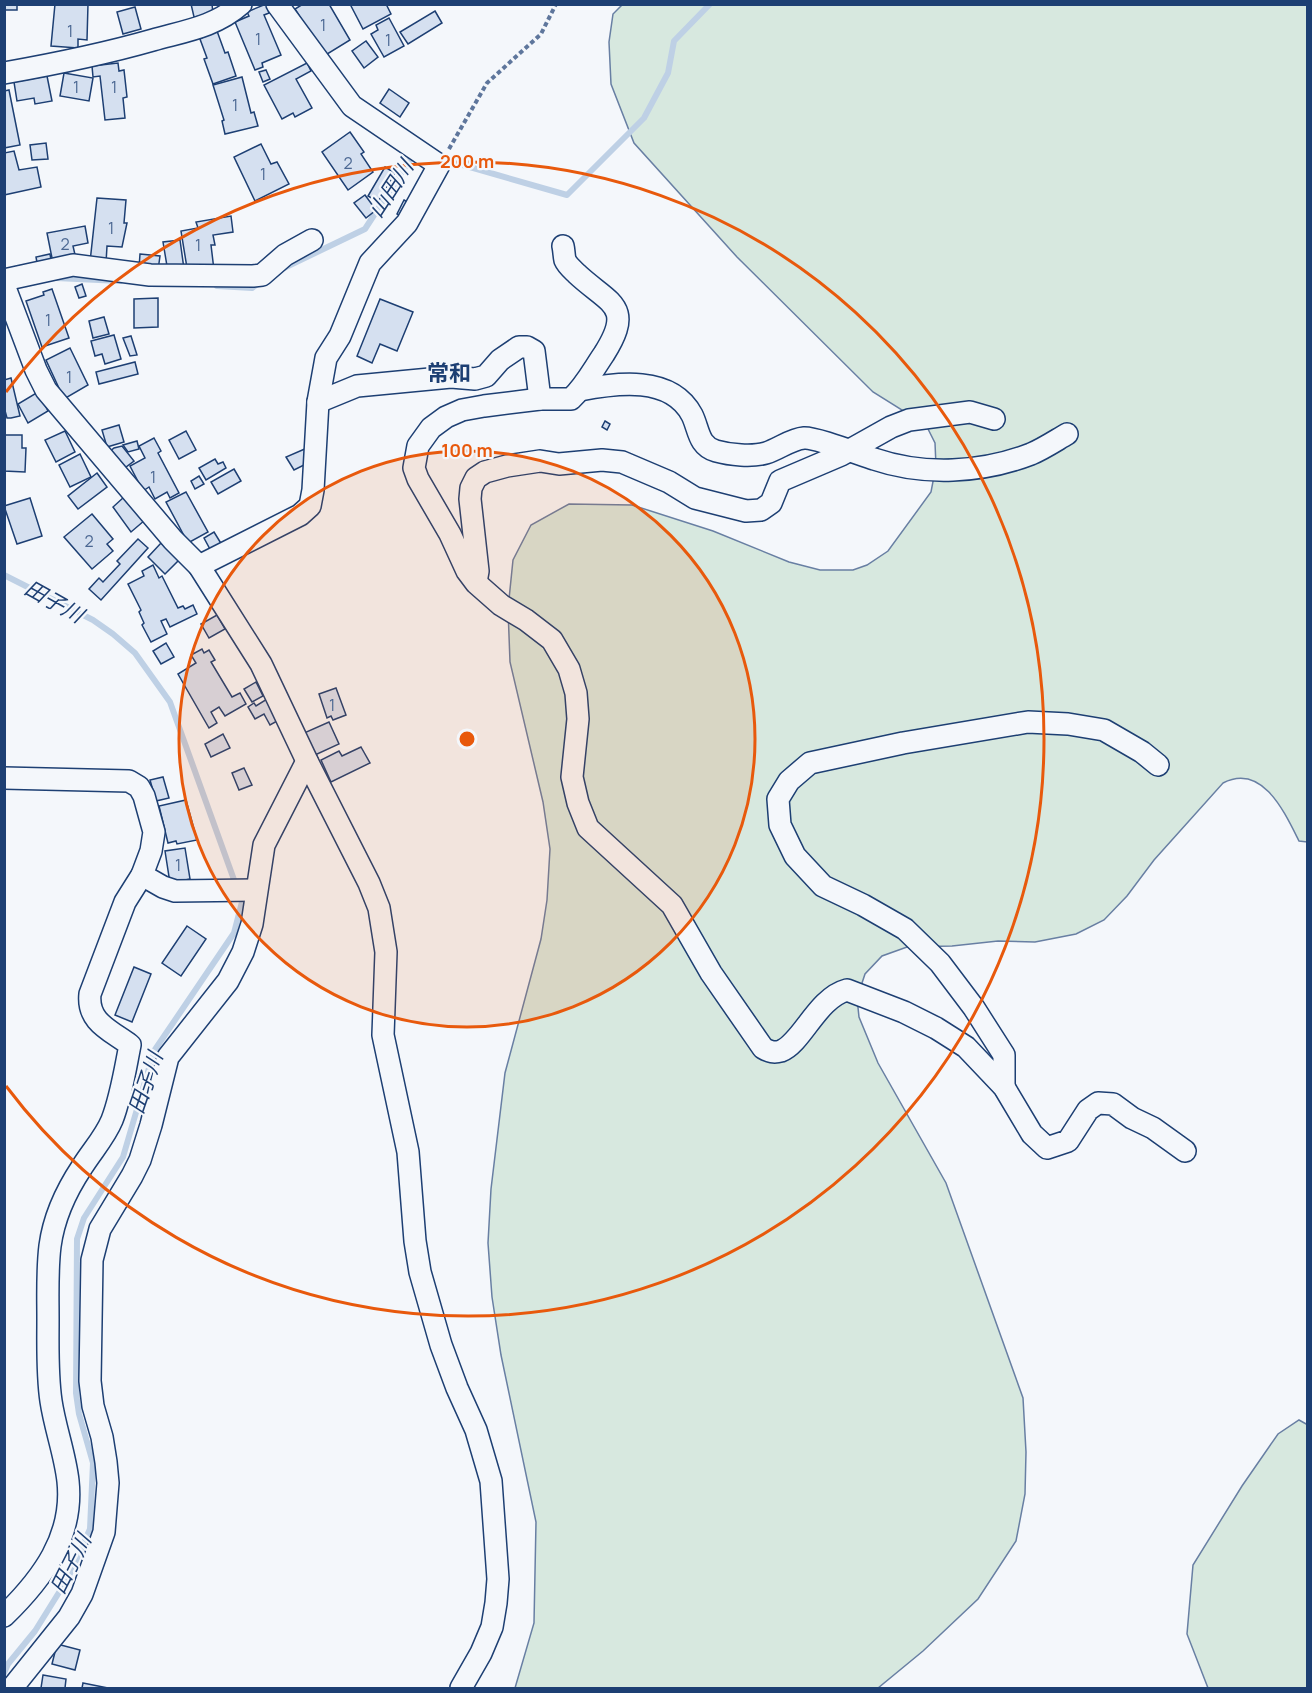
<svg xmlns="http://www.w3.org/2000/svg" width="1312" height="1693" font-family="Manrope,'Noto Sans JP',sans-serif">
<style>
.green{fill:#d7e8df;stroke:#687fa3;stroke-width:1.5}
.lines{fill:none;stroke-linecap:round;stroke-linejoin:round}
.stream{stroke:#bed0e5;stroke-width:6}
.building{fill:#d5e0f0;stroke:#1d3f73;stroke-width:1.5}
.minor-casing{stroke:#1d3f73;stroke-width:24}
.path{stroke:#5e769c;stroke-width:4;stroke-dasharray:4.5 3;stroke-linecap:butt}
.minor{stroke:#f4f7fb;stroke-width:21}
.ring{fill:none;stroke:#e8590c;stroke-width:3}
.labels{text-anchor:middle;stroke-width:4.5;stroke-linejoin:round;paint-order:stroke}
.number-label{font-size:16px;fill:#4b6792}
.water-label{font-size:21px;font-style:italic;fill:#1d3f73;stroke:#f4f7fb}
.quarter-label{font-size:22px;font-weight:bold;fill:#1d3f73;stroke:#f4f7fb}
.centre{fill:#e8590c;stroke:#f4f7fb;stroke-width:3}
.ring-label{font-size:18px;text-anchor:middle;font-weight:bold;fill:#e8590c;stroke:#f4f7fb;stroke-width:4.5;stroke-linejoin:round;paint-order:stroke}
</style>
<rect width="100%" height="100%" fill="#f4f7fb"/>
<!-- green -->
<g class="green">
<path d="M622,5h685v837l-8,-1c-15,-30 -37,-78 -76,-58l-69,77 -27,36 -23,24 -28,14 -41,8 -37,-1 -46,5 -45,1 -25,9 -17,18 -8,24 2,19 19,46 68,120 77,215 3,54 -1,42 -9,47 -38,58 -55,52 -45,37h-363l19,-65 2,-101 -35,-167 -9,-58 -4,-54 3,-54 14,-116 36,-134 6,-39 3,-51 -7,-47 -33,-140 -2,-53 5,-49 18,-35 38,-21 63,1 81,26 76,31 31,8h33l14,-5 21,-14 43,-59 5,-26 -1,-23 -9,-18 -53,-33 -136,-135 -103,-114 -23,-59 -2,-42 4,-28z"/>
<polygon points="1299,1420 1308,1425 1307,1688 1208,1688 1187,1634 1193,1565 1242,1486 1278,1434"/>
</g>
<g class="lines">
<!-- stream -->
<g class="stream">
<polyline points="442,159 567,195 644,118 668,73 674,41 710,4"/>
<polyline points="284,268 365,229 415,152"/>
<polyline points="56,278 120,281"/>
<polyline points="217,286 252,288 260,282"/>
<polyline points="4,575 93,620 113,634 135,653 170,702 242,902 234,933 154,1051 123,1157 84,1218 77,1239 76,1393 79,1414 93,1463 90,1529 68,1578 35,1631 8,1664 4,1673"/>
</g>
</g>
<!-- building -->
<g class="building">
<rect x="4" y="4" width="13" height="6"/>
<polygon points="55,4 88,4 87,40 78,39 78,48 51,46"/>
<polygon points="191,4 212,4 213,14 194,17"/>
<polygon points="266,4 269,13 264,15 281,55 262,63 263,67 255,70 235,22 249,16 247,12"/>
<polygon points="303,4 329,4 350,40 324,56 295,9"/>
<polygon points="350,4 386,4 391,14 363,29"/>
<polygon points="135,7 141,29 123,34 117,12"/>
<polygon points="435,11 442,23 408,44 400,32"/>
<polygon points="389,18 404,46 384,57 371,34 378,30 376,25"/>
<polygon points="217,31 225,53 228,52 236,76 213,84 204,59 207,58 200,39 202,38 201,36"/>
<polygon points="366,41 378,57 364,68 352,51"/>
<polygon points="118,63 119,71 124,70 127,97 123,98 125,118 105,120 100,76 93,77 92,66"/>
<polygon points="307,63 311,71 296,79 312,108 295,117 293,113 282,119 264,85"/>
<polygon points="266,70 270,79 263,82 259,72"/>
<polygon points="64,73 93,78 89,101 60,96"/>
<polygon points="47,76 52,101 35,104 34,98 17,101 14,82"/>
<polygon points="242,77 251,113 254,112 258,126 225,134 222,121 224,120 213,85"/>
<polygon points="389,89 409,103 400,117 380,103"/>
<polygon points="9,90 20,145 4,148 4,91"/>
<polygon points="350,132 364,152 361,154 373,172 348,190 322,152"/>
<polygon points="46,143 48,159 32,160 30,145"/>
<polygon points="261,144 271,164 277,162 289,184 255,201 234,157"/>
<polygon points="14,151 19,170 37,167 41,187 4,195 4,153"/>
<polygon points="385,167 395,173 378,202 368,196"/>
<polygon points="365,195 376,210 366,218 354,203"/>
<polygon points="97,198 126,200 124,223 127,223 122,247 107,246 106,263 90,262"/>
<polygon points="404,200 412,205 404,218 397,214"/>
<polygon points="231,216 233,232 213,235 215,245 211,245 214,270 188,274 181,231 198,228 196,222"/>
<polygon points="85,226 88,243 73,246 76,259 53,263 47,233"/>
<polygon points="180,240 184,269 168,272 163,242"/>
<polygon points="50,254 52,265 38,268 36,257"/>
<polygon points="140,254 160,256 158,270 139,268"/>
<polygon points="82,284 86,296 79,298 75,287"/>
<polygon points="52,289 69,338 42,347 26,301 44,295 43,292"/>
<polygon points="158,298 158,327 134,328 134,299"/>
<polygon points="380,299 413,312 397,351 380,344 372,363 357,356"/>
<polygon points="104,317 109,334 93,338 89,321"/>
<polygon points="114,335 121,359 105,364 102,354 95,356 91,341"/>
<polygon points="131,336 137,355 130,356 123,338"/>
<polygon points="70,348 88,385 64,399 46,360"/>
<polygon points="135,362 138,374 99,384 96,372"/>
<polygon points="11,378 20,416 11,418 7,418 4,407 4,380"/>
<polygon points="38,392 48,411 28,423 18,404"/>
<polygon points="605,421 610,424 607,430 602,427"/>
<polygon points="119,425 124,442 107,447 102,430"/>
<polygon points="65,431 75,452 56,462 45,440"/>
<polygon points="186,431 196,450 179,459 169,440"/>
<polygon points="4,435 22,435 22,448 26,448 25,472 4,471"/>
<polygon points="154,438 161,451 158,453 179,493 170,498 167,492 155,499 149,487 143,491 130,466 145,458 139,446"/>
<polygon points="137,441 139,449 128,452 123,445"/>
<polygon points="122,446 134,461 122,470 108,453 114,448"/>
<polygon points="307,448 306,464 294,470 286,457"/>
<polygon points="80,454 91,477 70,487 59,465"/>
<polygon points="215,459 218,464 223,462 226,468 206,480 199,468"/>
<polygon points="234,469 241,481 218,494 211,482"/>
<polygon points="97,473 107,487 78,509 68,496"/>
<polygon points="199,476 204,484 195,489 191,481"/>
<polygon points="186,492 208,532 188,543 166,502"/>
<polygon points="124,497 145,520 131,532 113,507"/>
<polygon points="30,498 42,536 17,544 4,506"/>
<polygon points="92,514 113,539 107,544 113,551 92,569 64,537"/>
<polygon points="214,532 222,545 211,551 204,538"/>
<polygon points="138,539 148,548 101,600 89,589 99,578 103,582 120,564 117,561"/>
<polygon points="161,543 179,560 165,574 148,557"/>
<polygon points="153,565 159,578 162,576 178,608 183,606 185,609 193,605 197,614 170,627 166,619 161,621 167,634 151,642 142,625 144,623 139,612 141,610 128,584 144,576 142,571"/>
<polygon points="217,615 225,629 209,638 201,624"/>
<polygon points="166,643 174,657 161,664 153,651"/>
<polygon points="202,649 204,653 209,650 215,660 211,662 232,697 240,693 246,704 225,716 219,707 211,712 217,723 209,728 178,674 196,663 191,655"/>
<polygon points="256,682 263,696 252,702 244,689"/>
<polygon points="336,688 346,715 333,720 331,716 327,718 319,694"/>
<polygon points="267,699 279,720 270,725 264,714 255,719 248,707 254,703 256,706"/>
<polygon points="329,722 339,744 315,755 304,733"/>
<polygon points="223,734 230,748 211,757 205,744"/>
<polygon points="361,747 370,763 331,782 321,760 339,751 342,756"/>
<polygon points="244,768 252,785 239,790 232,773"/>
<polygon points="163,777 169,798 156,801 150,780"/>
<polygon points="186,800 197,840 177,844 176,841 168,843 159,806"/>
<polygon points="185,848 190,879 170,883 165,851"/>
<polygon points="187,926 206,939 181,976 162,963"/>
<polygon points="134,967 151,974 132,1022 115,1015"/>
<polygon points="57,1644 80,1650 75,1670 52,1664"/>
<polygon points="43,1675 66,1679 65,1688 41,1688"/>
<polygon points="83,1683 108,1688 82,1688"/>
</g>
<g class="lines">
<defs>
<g id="minor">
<path d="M4,73c51,-9 100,-19 149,-33 32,-9 62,-13 88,-36"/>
<path d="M563,246c1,4 1,10 2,14 2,5 8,10 12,14 32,30 58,31 27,80 -11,16 -19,32 -33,45h-31l-56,7 -22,4 -16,7 -15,11 -13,18 -4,22 4,11 32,55 17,37 9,12 25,22 25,15 26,20 17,29 7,24 2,26 -6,58 6,26 10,25 84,77 39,68 52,75c7,4 11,5 18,3 21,-8 36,-53 66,-61l57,22 32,16 30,19 38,40 28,47 15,14 21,-7 20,-31 10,-7 15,1 19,14 21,10 32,23"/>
<polyline points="4,280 73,265 150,275 253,276 262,275 285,255 312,240"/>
<polyline points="4,285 36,370 46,390 173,540 199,566 261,664 307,761 369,883 379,908 386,952 383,1035 408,1152 415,1241 420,1272 441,1345 457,1388 476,1430 491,1481 498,1579 496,1603 492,1627 481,1653 461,1688"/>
<path d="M580,390c36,-7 91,-15 112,25 7,14 6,31 24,36 14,4 36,6 50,2 13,-4 25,-14 38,-15 11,-1 57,17 70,21 50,17 108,14 157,-5 12,-5 24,-13 36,-20"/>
<polyline points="318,402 357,386 451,377 475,379 486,376 500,360 519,347 527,347 534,351 540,399"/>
<polyline points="199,566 300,515 310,506 313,490 318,402 326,358 340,336 370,263 407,223 439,165 352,106 277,4"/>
<polyline points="476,582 478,571 470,499 471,488 476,478 485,472 507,466 540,461 559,464 602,460 622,462 669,482 695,498 746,511 761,510 771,503 780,481 841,455 891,427 909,420 970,412 994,419"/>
<path d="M4,778l125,3 10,6 5,9 10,36 -3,19 -9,24 -17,27 -35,92c-3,28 20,36 40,51 -5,25 -9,52 -18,75 -7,17 -20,31 -30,47 -16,24 -28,49 -32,79 -3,24 -2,49 -2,73 0,27 -1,55 3,82 4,27 14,53 17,80 6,56 -26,98 -64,135"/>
<polyline points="142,875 163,887 175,891 256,890"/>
<polyline points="1004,1087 1004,1055 974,1008 940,963 905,929 863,905 823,886 795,856 780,825 778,799 789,781 810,763 903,743 1028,722 1068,724 1104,730 1142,752 1158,765"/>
<polyline points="12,1688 69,1617 82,1594 104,1532 108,1483 106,1462 102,1437 93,1406 90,1381 92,1260 100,1229 132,1176 140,1160 151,1125 168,1057 228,981 243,952 252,924 264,845 307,761"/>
</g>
</defs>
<!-- minor casing -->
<use href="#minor" class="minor-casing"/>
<!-- path -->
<polyline class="path" points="449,149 487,83 541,34 556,4"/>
<!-- minor -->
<use href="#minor" class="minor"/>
</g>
<!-- distance rings -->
<circle cx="467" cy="739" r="288" fill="#e8590c" fill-opacity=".12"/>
<g class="ring">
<circle cx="467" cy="739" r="288"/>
<path d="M6 392A577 577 0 1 1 6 1086"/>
</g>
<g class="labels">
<!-- number labels -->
<g class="number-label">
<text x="323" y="31">1</text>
<text x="70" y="37">1</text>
<text x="258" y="45">1</text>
<text x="388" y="46">1</text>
<text x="76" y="93">1</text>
<text x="114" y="93">1</text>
<text x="235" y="111">1</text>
<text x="348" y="169">2</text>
<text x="263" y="180">1</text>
<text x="111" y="234">1</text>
<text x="65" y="250">2</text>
<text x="198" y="251">1</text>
<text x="48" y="326">1</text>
<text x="69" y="383">1</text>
<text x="153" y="483">1</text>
<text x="89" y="547">2</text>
<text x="332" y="711">1</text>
<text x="178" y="871">1</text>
</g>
<!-- water labels -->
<g class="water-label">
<text transform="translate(391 189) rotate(-57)" y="7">山田川</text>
<text transform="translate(54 602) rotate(29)" y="7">田子川</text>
<text transform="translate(146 1083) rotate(-71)" y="7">田子川</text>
<text transform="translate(71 1564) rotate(-63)" y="7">田子川</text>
</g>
<!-- quarter labels -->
<g class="quarter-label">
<text x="449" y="381">常和</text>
</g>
</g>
<circle cx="467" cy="739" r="9" class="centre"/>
<g class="ring-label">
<text x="467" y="168">200 m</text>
<text x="467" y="457">100 m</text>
</g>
<!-- border -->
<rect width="1312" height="1693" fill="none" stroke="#1d3f73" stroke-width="12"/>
</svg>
